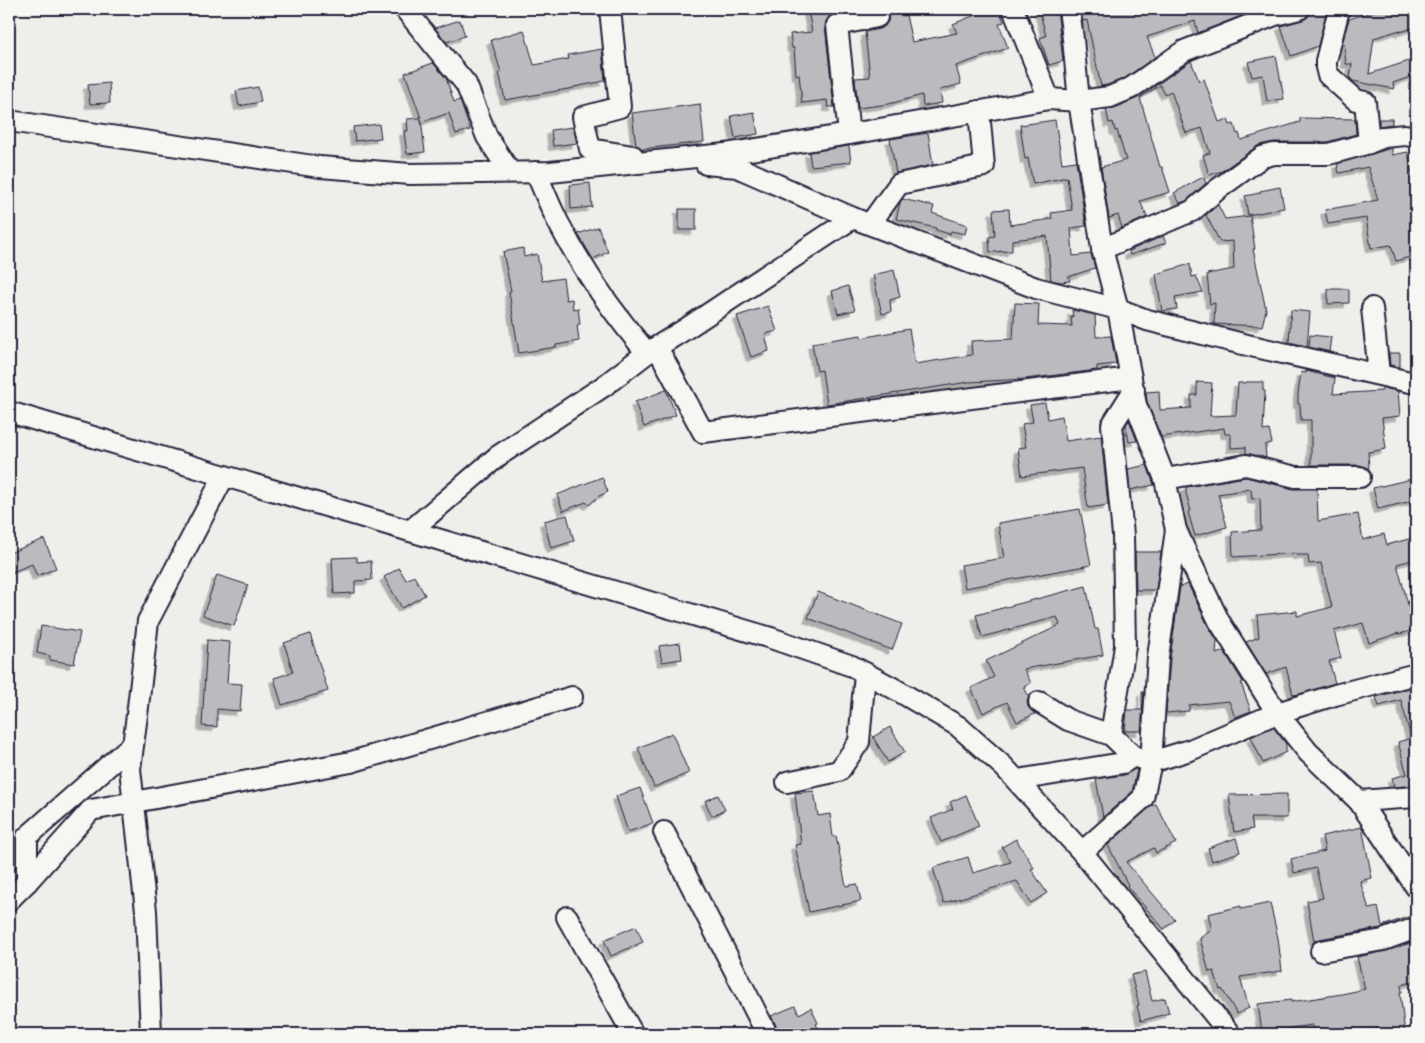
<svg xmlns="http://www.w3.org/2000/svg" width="1425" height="1043" font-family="Mynerve,sans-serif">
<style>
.building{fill:#bbbbbf;stroke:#22223b;filter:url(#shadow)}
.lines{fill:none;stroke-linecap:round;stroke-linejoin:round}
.minor-casing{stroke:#22223b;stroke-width:24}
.minor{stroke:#f6f6f2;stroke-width:20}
</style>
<defs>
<filter id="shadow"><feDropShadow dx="-4.5" dy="4.5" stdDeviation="0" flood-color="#0004"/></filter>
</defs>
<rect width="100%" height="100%" fill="#eeeeeb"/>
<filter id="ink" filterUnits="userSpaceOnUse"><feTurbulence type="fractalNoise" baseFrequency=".02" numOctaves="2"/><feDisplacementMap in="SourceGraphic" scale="10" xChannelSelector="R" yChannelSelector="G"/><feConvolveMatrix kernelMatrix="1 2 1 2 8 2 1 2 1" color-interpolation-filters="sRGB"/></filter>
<g filter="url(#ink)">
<!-- building -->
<g class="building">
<polygon points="816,9 848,9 848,11 830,16 826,21 825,26 834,107 828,107 827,100 802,103 799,74 796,75 794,48 792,48 790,34 812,32 808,10"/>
<polygon points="885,9 901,9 903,16 906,15 912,42 957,33 953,24 975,15 975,13 986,9 999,9 1004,22 999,24 1008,48 956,66 961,84 940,90 942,103 923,106 922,95 889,104 858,108 855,78 870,77 865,32 879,29 885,26 888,21 889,15"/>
<polygon points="1039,9 1057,9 1063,61 1049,65 1040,38 1046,36"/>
<polygon points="1081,9 1259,9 1198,33 1195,21 1147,37 1155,57 1125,78 1107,85 1101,86 1087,20 1083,21"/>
<polygon points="1317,9 1327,9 1318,46 1291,56 1281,26 1302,20 1308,17 1310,11"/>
<polygon points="1381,9 1407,9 1409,14 1416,12 1416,27 1400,32 1400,30 1374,38 1369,74 1412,60 1416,75 1393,83 1394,89 1353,81 1350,78 1352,64 1346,64 1344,44 1342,44 1349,19"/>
<polygon points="460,20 465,36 446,42 435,28"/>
<polygon points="524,30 534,65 569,59 568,55 602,49 605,81 574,87 574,88 505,100 499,72 501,72 491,40"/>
<polygon points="1276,56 1284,99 1267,101 1263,75 1252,77 1248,62"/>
<polygon points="1191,61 1199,81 1204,79 1219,122 1228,119 1230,125 1234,124 1237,134 1239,133 1241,140 1300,122 1300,118 1355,119 1356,134 1327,142 1274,142 1259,145 1222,171 1209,175 1203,155 1210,153 1202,128 1186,133 1171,91 1165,94 1160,85 1140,98 1160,167 1162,167 1170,192 1140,201 1147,217 1122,228 1118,215 1109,218 1101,167 1126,160 1117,130 1115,131 1113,122 1109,123 1106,109 1115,108 1138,98"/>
<polygon points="433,63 446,78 454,102 460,100 470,130 456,134 449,113 422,122 421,119 425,152 407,154 404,131 408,131 407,119 421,118 405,73"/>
<polygon points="109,83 110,103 90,104 88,85"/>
<polygon points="258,87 261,102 239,106 236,91"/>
<polygon points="700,104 704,142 642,149 636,145 632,113"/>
<polygon points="754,112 758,134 735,138 731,116"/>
<polygon points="1379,119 1392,119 1392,124 1379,126"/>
<polygon points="1055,120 1062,163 1076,161 1086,226 1071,228 1073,256 1091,254 1095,268 1068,277 1070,281 1061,282 1051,280 1047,236 1012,240 1012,251 990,252 989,237 995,236 993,210 1009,209 1010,225 1052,219 1051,213 1072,210 1067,177 1033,184 1028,158 1025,159 1020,125"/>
<polygon points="379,124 381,138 355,141 353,127"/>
<polygon points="573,127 577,143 553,146 551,130"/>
<polygon points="928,133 933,165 896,173 890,139"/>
<polygon points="849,146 851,162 811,166 809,152"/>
<polygon points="1392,148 1392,155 1408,152 1413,179 1416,178 1416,255 1396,261 1391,245 1371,248 1366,218 1328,224 1325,210 1378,200 1368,167 1339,173 1337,164"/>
<polygon points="1203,177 1206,183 1186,201 1180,203 1174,193"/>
<polygon points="590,183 592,207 571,209 570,185"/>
<polygon points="1280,187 1284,208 1248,215 1245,196 1260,193 1260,191"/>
<polygon points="902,199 934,206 932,213 967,225 965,234 951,231 950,234 936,230 936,228 896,219 900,203"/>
<polygon points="1218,205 1225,219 1250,216 1255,249 1253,249 1266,310 1262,326 1214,324 1215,303 1210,304 1207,274 1234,269 1233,241 1220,242 1206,215"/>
<rect x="679" y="209" width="17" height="21"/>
<polygon points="598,227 608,252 593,259 578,234"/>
<polygon points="1163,236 1166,243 1130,255 1129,251"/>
<polygon points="523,248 524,257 537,254 542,281 563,278 566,300 572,299 573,309 578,308 580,324 577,325 579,341 556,345 556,347 519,353 509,292 511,291 503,252"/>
<polygon points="1190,264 1192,277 1196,276 1203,292 1175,297 1177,309 1162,311 1156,274"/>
<polygon points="894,270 900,297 890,300 891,312 882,314 873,275"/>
<polygon points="848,286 855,310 838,314 832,291"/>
<polygon points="1328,289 1349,289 1349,303 1328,304"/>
<polygon points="1015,303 1039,304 1038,325 1072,326 1071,317 1073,317 1072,310 1095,315 1096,337 1111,336 1116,364 1097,366 1097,370 1025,379 969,382 827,404 822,370 817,371 812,343 861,335 861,338 909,329 915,364 972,355 971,341 1013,339"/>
<polygon points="768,306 777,331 765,334 769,351 751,357 737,316"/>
<polygon points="1291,310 1310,312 1307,346 1289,342"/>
<polygon points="1310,335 1331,337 1329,352 1309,347"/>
<polygon points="1389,353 1400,353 1400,367 1390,365"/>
<polygon points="1306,371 1335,378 1333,394 1382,391 1382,388 1398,391 1400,416 1382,418 1386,449 1368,452 1369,470 1365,467 1360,465 1311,465 1311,420 1301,420 1300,404 1298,404 1298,394 1301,372 1306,373"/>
<polygon points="1197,382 1212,383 1210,416 1236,415 1238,383 1246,383 1246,382 1263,382 1263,390 1265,391 1263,431 1269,430 1272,443 1265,445 1266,458 1246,453 1246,447 1231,448 1231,434 1225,434 1224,428 1161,437 1147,402 1146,392 1159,391 1160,410 1191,408 1191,395 1197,395"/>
<polygon points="666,390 676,415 644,427 635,402"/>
<polygon points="1045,403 1048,419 1062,416 1066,441 1101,436 1108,505 1088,508 1082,468 1022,476 1018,448 1026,447 1022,424 1033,422 1030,405"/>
<polygon points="1129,420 1137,441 1129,442 1126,425"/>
<polygon points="1147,465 1154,485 1130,490 1128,469"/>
<polygon points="602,477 608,492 599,496 589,505 586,502 563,511 557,495"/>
<polygon points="1246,477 1293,489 1317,489 1318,521 1358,514 1363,540 1384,534 1387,545 1416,537 1416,559 1397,564 1415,630 1399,634 1399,633 1369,643 1363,623 1334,631 1341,658 1329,661 1335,683 1300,694 1293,695 1286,667 1266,674 1246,642 1259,637 1257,615 1297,611 1297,616 1332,607 1321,563 1309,564 1308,555 1297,555 1297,553 1233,557 1232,532 1261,530 1260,498 1252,499 1251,489 1218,494 1227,527 1195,536 1188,512 1191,511 1186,493 1186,487"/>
<polygon points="1416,478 1416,500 1378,509 1373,488"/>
<polygon points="1080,509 1091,565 965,588 961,565 1004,558 998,523"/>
<polygon points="567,515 574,541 551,548 544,521"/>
<polygon points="44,539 56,568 37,576 32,564 12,572 9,564 9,553"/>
<polygon points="1135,552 1161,552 1156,590 1136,590"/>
<polygon points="357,557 357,562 371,561 372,580 355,581 355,593 334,594 332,558"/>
<polygon points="399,568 406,580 414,576 425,595 402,608 384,577"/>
<polygon points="217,575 248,585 234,626 203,615"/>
<polygon points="1188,584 1208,626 1217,640 1216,654 1224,651 1243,682 1241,683 1251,711 1235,717 1229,701 1189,705 1189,711 1166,713 1170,658 1180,587"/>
<polygon points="1086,586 1095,629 1098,629 1103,655 1024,669 1031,683 1024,687 1029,697 1027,702 1028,707 1035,714 1017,722 1007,702 983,713 971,688 994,677 986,661 1060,625 1057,617 982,637 976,615"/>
<polygon points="818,592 902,624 892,650 808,618"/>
<polygon points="41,626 80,632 74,664 50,660 50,656 37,653"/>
<polygon points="310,634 328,691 282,705 274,678 293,672 284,643"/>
<polygon points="207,640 230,642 227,683 242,684 240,711 217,709 217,727 202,726"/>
<polygon points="680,643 682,659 662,662 659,646"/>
<polygon points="1414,687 1416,695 1416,785 1394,787 1392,778 1407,774 1398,742 1411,738 1401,700 1379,706 1376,697"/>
<polygon points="1142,692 1144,692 1141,731 1125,731 1127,710 1142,710"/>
<polygon points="890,727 905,752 888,762 873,737"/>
<polygon points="1273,727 1286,744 1286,752 1263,763 1251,737"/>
<polygon points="672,733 689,773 654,787 638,748"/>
<polygon points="1135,769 1137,770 1132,792 1103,817 1096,779 1125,775"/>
<polygon points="640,788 653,823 628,832 616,796"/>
<polygon points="814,791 818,816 830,814 833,837 836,836 846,886 857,884 861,901 809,912 795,845 801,844 795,793"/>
<polygon points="1287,794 1287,818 1251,818 1253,829 1234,832 1229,795"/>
<polygon points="718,795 725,810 712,816 705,801"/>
<polygon points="966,795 979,826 941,842 931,818 953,809 950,802"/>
<polygon points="1156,804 1176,843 1156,853 1154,848 1126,862 1175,920 1164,929 1127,886 1128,885 1108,845 1151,806"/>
<polygon points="1362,827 1372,878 1360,881 1369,909 1378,907 1382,926 1416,914 1416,916 1380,928 1319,939 1314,941 1307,901 1323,898 1316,868 1294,873 1291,859 1325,851 1322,836"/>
<polygon points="1236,838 1240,852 1212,861 1208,848"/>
<polygon points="1016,839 1034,868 1031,869 1047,893 1031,903 1017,881 944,903 933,868 968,857 973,873 1011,862 1002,847"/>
<polygon points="1270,903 1278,938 1282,971 1240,977 1249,1008 1237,1014 1222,989 1220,990 1214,971 1209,972 1200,938 1212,930 1208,914 1241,906 1241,909"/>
<polygon points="636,926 643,942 611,956 604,940"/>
<polygon points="1416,941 1416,981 1401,985 1402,992 1400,992 1405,1034 1383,1034 1381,1028 1355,1031 1356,1034 1314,1034 1312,1025 1262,1032 1258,1004 1291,1000 1291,1002 1342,994 1365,989 1357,957 1387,951"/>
<polygon points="1145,972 1152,1001 1165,998 1169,1013 1141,1021 1137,1006 1139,1005 1131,975"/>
<polygon points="795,1006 799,1014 811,1008 818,1023 816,1024 821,1034 779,1034 778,1029 771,1016"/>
</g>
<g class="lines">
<defs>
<g id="minor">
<polyline points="405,9 437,49 466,84 487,137 510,172"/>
<polyline points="610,9 620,107 583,117 590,149 633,156"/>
<polyline points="1013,9 1049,99"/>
<polyline points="1069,9 1073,39 1079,101 1102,249 1118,309 1136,405 1165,479 1176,530 1185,550 1219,621 1277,713 1308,752 1359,801 1416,887"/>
<polyline points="1339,9 1326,61 1326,67 1328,75 1356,100 1365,102 1369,143"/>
<polyline points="9,121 320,167 410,174 550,172 725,154 868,131 1049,99 1079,101 1110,97 1131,88 1184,51 1275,15 1299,9"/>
<polyline points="849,134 837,25 877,17"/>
<polyline points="706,164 737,167 853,218 1036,288 1118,309 1147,320 1247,345 1410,382 1416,381"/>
<path d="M536,172c7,17 14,34 22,50 23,45 56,92 89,131"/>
<polyline points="870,224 899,184 984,166 979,111"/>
<polyline points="1102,249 1192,211 1218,189 1262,157 1274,154 1329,154 1369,143 1384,137 1405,135 1416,137"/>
<polyline points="1372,308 1379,374"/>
<polyline points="657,347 703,432 1131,378"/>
<polyline points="9,412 771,638 852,666 895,689 958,726 1004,767 1082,852 1230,1034"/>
<polyline points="1165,479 1246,465 1296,477 1360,477"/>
<polyline points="410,531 498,456 604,386 647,353 684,330 853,218"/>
<polyline points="1039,702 1068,720 1111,735"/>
<polyline points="1133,756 1111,735 1125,646 1123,535 1112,425 1134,390"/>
<polyline points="1017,780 1123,763 1133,756 1151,762 1190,750 1277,713 1335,695 1416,674"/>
<polyline points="787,782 839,771 859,742 865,673"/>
<polyline points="1359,801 1416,797"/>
<polyline points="664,832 767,1034"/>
<polyline points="1082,852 1143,798 1151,762 1158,657 1176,530"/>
<polyline points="27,882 91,810 351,762 572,697"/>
<polyline points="9,900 27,882 27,837 133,744"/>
<polyline points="567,917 633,1034"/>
<polyline points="1321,951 1383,940 1416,928"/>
<polyline points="151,1034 146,911 130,769 138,707 148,621 224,476"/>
</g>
</defs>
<!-- minor casing -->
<use href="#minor" class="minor-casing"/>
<!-- minor -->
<use href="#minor" class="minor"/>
</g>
</g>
<!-- margin -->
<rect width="1425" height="1043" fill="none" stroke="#f6f6f2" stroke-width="30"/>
<rect x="15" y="15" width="1395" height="1013" fill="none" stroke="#22223b" stroke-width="2" filter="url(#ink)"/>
</svg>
